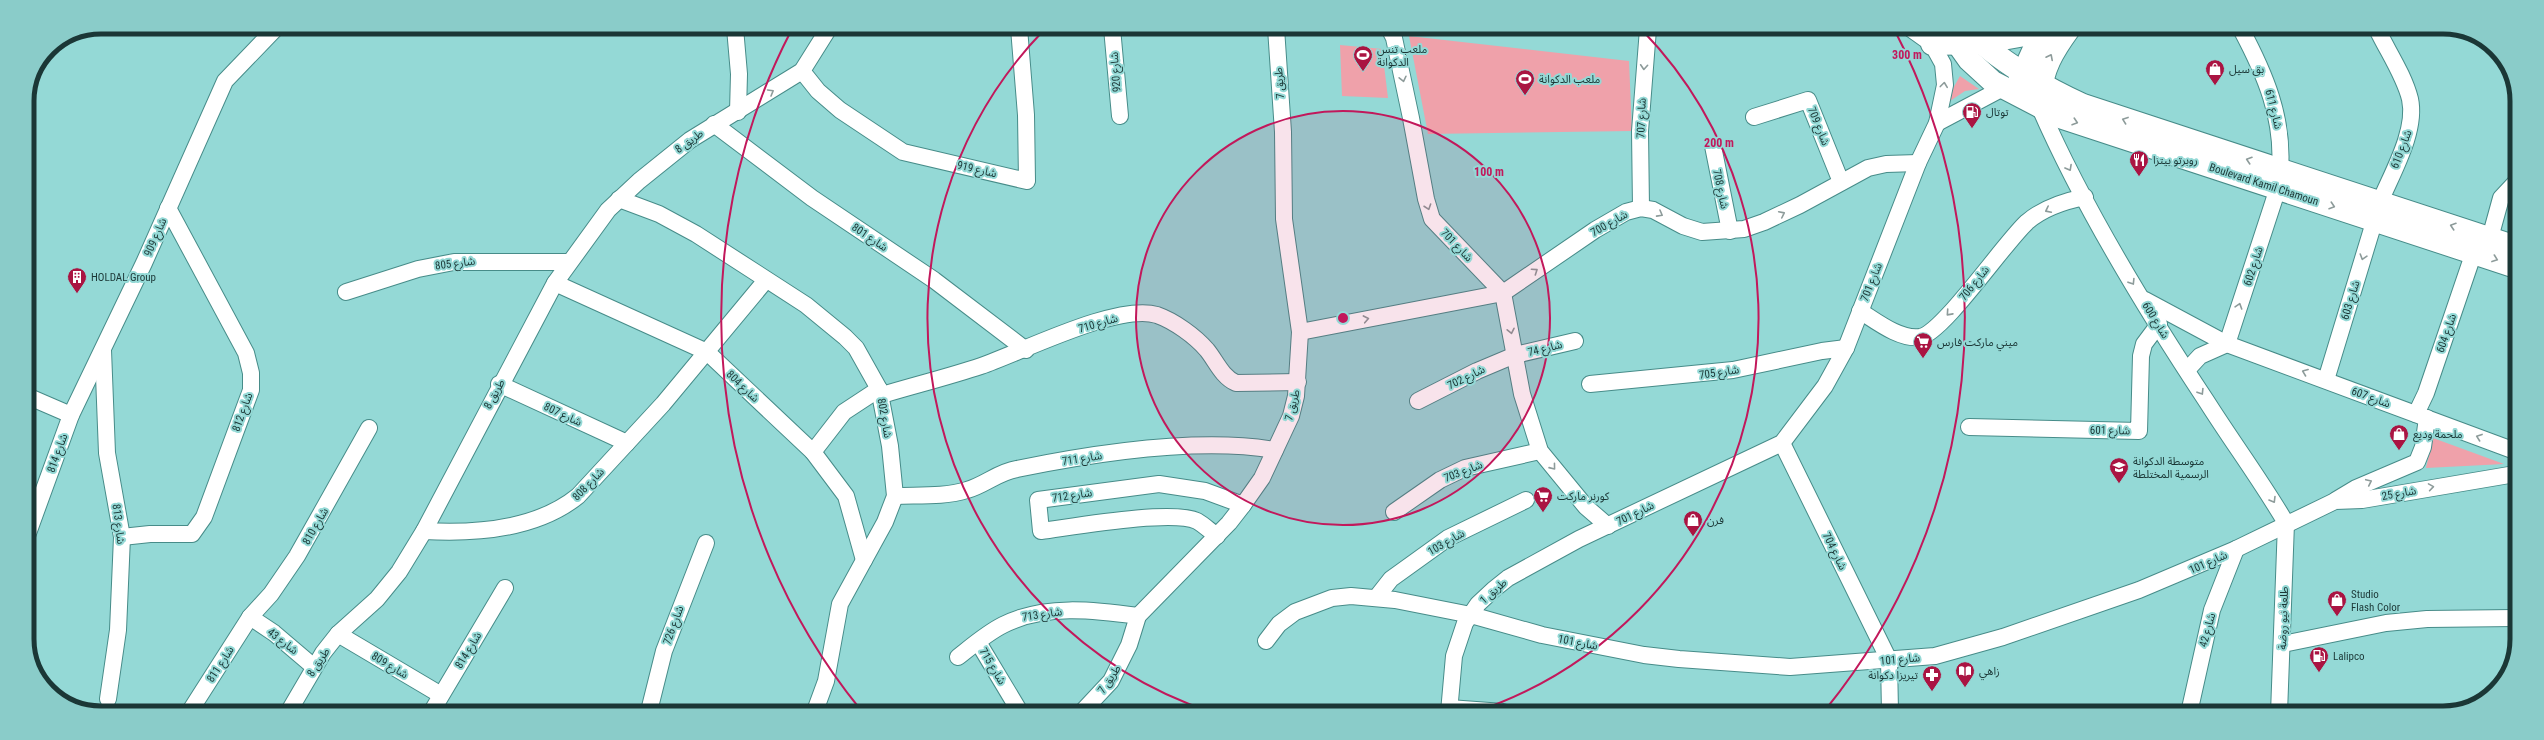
<svg xmlns="http://www.w3.org/2000/svg" width="2544" height="740" font-family="'Roboto Condensed','Noto Sans Arabic',sans-serif">
<style>
.green{fill:#efa1aa}
.lines{fill:none;stroke-linecap:round;stroke-linejoin:round}
.street-casing{stroke:#478c89;stroke-width:18}
.secondary-casing{stroke:#478c89;stroke-width:24}
.street{stroke:#fff;stroke-width:16}
.secondary{stroke:#fff;stroke-width:22}
.oneway{stroke:#8d9b9a}
.ring{fill:none;stroke:#c2185b;stroke-width:2}
.labels{text-anchor:middle;stroke-width:4;stroke-linejoin:round;paint-order:stroke}
.poi-label{font-size:11px;fill:#1b3736;stroke:#94d9d6;text-anchor:start}
.street-label{font-size:11px;fill:#1b3736;stroke:#94d9d6}
.rim{fill:none;stroke:#1b3736;stroke-width:5}
.centre{fill:#c2185b;stroke:#94d9d6;stroke-width:2}
.ring-label{font-size:12px;text-anchor:middle;font-weight:bold;fill:#c2185b;stroke:#94d9d6;stroke-width:4;stroke-linejoin:round;paint-order:stroke}
</style>
<rect width="100%" height="100%" fill="#94d9d6"/>
<!-- green -->
<g class="green">
<polygon points="1409,36 1629,61 1632,131 1428,134"/>
<polygon points="1340,45 1382,49 1388,98 1342,96"/>
<polygon points="1960,76 1979,89 1965,91 1950,101 1947,99"/>
<polygon points="2433,438 2504,464 2426,468"/>
</g>
<g class="lines">
<defs>
<g id="street">
<polyline points="735,28 739,74 738,112"/>
<polyline points="1112,28 1120,116"/>
<polyline points="1389,28 1394,38 1411,118 1426,199 1432,219 1503,293 1522,394 1540,451 1586,507 1608,526"/>
<path d="M2241,29c24,45 43,89 39,141"/>
<path d="M2377,29c11,23 27,46 33,70 7,32 -18,74 -30,103"/>
<polyline points="802,71 818,91 840,110 903,152 1027,181 1026,115 1019,28"/>
<path d="M2040,108c44,101 106,202 167,294 26,41 55,80 79,121"/>
<polyline points="1754,117 1808,100 1841,182"/>
<polyline points="1937,123 2003,88"/>
<polyline points="714,124 812,198 934,280 1026,350"/>
<polyline points="1713,146 1730,231"/>
<polyline points="619,199 659,214 696,234 806,305 845,337 856,348 879,389 890,446 895,496 885,522 840,604 826,681 815,711"/>
<polyline points="1641,208 1640,131 1648,29"/>
<polyline points="2490,238 2501,198 2516,182"/>
<polyline points="555,283 707,352 813,452 846,496 864,560"/>
<polyline points="346,292 418,269 454,262 568,262"/>
<polyline points="2145,300 2227,344 2515,451"/>
<path d="M1860,311c16,10 40,29 60,26 23,-4 84,-94 107,-115 15,-13 38,-21 58,-25"/>
<polyline points="1300,332 1503,293 1595,230 1626,212 1641,208 1653,210 1683,226 1702,232 1744,229 1764,222 1800,205 1868,168 1886,164 1918,163"/>
<polyline points="2227,344 2278,188"/>
<polyline points="103,350 107,453 122,537 118,630 108,699"/>
<polyline points="2187,370 2200,356 2227,344"/>
<polyline points="2326,380 2375,219"/>
<polyline points="499,384 627,443"/>
<polyline points="1590,384 1733,370 1822,351 1846,348"/>
<path d="M882,395c33,-10 66,-18 99,-29 41,-14 136,-63 176,-51 17,6 38,21 50,35 9,11 15,27 29,33l62,-1"/>
<polyline points="27,396 71,415"/>
<polyline points="1418,401 1477,371 1515,355 1575,341"/>
<polyline points="2416,414 2426,393 2474,252"/>
<polyline points="1969,427 2139,431 2141,356 2144,344 2159,324"/>
<polyline points="1782,443 1889,660 1890,712"/>
<polyline points="813,452 844,412 879,389"/>
<path d="M895,496c24,-1 49,1 72,-6 18,-5 31,-18 50,-21 78,-16 180,-32 258,-19"/>
<polyline points="2336,500 2356,488 2417,462 2423,447 2427,418"/>
<polyline points="1394,512 1440,480 1465,468 1540,451"/>
<path d="M424,531c52,3 112,-1 154,-35l85,-92 103,-124"/>
<polyline points="27,536 71,415 144,263 225,81 277,27"/>
<path d="M1217,536c-7,-5 -13,-11 -20,-15 -25,-12 -125,6 -156,10l-3,-31 121,-16 46,7 38,14"/>
<polyline points="122,537 150,534 192,534 204,517 251,390 251,373 246,353 168,208"/>
<polyline points="1376,598 1391,579 1448,538 1526,500"/>
<polyline points="250,617 274,633 314,667"/>
<polyline points="338,634 441,695"/>
<polyline points="1266,641 1279,624 1295,612 1332,598 1351,596 1395,600 1471,615 1542,635 1644,655 1679,659 1790,667 1935,656 2003,637 2139,590 2236,549 2335,501 2362,500 2515,474"/>
<polyline points="978,642 1020,712"/>
<polyline points="2283,644 2386,623 2427,619 2515,618"/>
<path d="M958,657c14,-11 29,-24 45,-32 41,-21 91,-15 135,-9"/>
<polyline points="1449,708 1503,712"/>
<polyline points="190,711 250,617 271,594 297,556 369,428"/>
<polyline points="289,711 323,653 338,634 377,599 399,572 424,531 555,283 608,210 639,181 690,140 802,71 829,28"/>
<polyline points="432,711 505,588"/>
<polyline points="649,711 664,651 706,543"/>
<polyline points="1082,712 1111,681 1129,645 1138,616 1229,523 1243,505 1262,478 1291,416 1296,396 1300,332 1284,219 1283,132 1276,28"/>
<polyline points="1449,712 1454,656 1465,623 1478,604 1493,590 1508,578 1579,539 1782,443 1825,386 1846,348 1918,163 1937,123 1945,85 1943,64 1932,44 1911,29"/>
<polyline points="2189,713 2212,610 2236,549"/>
<polyline points="2279,713 2286,523"/>
</g>
<g id="secondary">
<polyline points="1947,29 1969,60 1993,82 2060,117 2516,267"/>
<path d="M1968,29c25,29 79,60 115,76l433,142"/>
<polyline points="1932,44 1980,43 2053,30"/>
<polyline points="2018,84 2033,51 2055,29"/>
<path d="M2040,97c2,-28 13,-46 29,-68"/>
</g>
</defs>
<!-- street casing -->
<use href="#street" class="street-casing"/>
<!-- secondary casing -->
<use href="#secondary" class="secondary-casing"/>
<!-- street -->
<use href="#street" class="street"/>
<!-- secondary -->
<use href="#secondary" class="secondary"/>
</g>
<!-- one-way arrows -->
<defs><path id="oneway-chevron" d="M-2-3.5L2.5 0L-2 3.5" fill="none" stroke-width="1.6" stroke-linecap="round" stroke-linejoin="round"/></defs>
<g class="oneway">
<use href="#oneway-chevron" transform="translate(2050 57) rotate(-63)"/>
<use href="#oneway-chevron" transform="translate(1644 67) rotate(94)"/>
<use href="#oneway-chevron" transform="translate(1403 79) rotate(77)"/>
<use href="#oneway-chevron" transform="translate(1944 85) rotate(-83)"/>
<use href="#oneway-chevron" transform="translate(771 92) rotate(-30)"/>
<use href="#oneway-chevron" transform="translate(2125 120) rotate(-160)"/>
<use href="#oneway-chevron" transform="translate(2075 122) rotate(18)"/>
<use href="#oneway-chevron" transform="translate(2249 160) rotate(-162)"/>
<use href="#oneway-chevron" transform="translate(2069 168) rotate(61)"/>
<use href="#oneway-chevron" transform="translate(2332 206) rotate(18)"/>
<use href="#oneway-chevron" transform="translate(1428 207) rotate(71)"/>
<use href="#oneway-chevron" transform="translate(2048 210) rotate(153)"/>
<use href="#oneway-chevron" transform="translate(1660 214) rotate(29)"/>
<use href="#oneway-chevron" transform="translate(1782 214) rotate(-26)"/>
<use href="#oneway-chevron" transform="translate(2453 226) rotate(-162)"/>
<use href="#oneway-chevron" transform="translate(2363 257) rotate(107)"/>
<use href="#oneway-chevron" transform="translate(2495 259) rotate(20)"/>
<use href="#oneway-chevron" transform="translate(1535 271) rotate(-34)"/>
<use href="#oneway-chevron" transform="translate(2132 282) rotate(58)"/>
<use href="#oneway-chevron" transform="translate(2239 306) rotate(-72)"/>
<use href="#oneway-chevron" transform="translate(1949 313) rotate(132)"/>
<use href="#oneway-chevron" transform="translate(1366 319) rotate(-11)"/>
<use href="#oneway-chevron" transform="translate(1511 331) rotate(78)"/>
<use href="#oneway-chevron" transform="translate(2305 372) rotate(-159)"/>
<use href="#oneway-chevron" transform="translate(2201 392) rotate(58)"/>
<use href="#oneway-chevron" transform="translate(2479 437) rotate(-160)"/>
<use href="#oneway-chevron" transform="translate(1553 467) rotate(51)"/>
<use href="#oneway-chevron" transform="translate(2369 482) rotate(-25)"/>
<use href="#oneway-chevron" transform="translate(2431 487) rotate(-9)"/>
<use href="#oneway-chevron" transform="translate(2273 500) rotate(59)"/>
</g>
<!-- distance rings -->
<circle cx="1343" cy="318" r="207" fill="#c2185b" fill-opacity=".12"/>
<g class="ring">
<circle cx="1343" cy="318" r="207"/>
<path d="M1211 712A415 415 0 0 1 1044 30M1642 30A415 415 0 0 1 1475 712"/>
<path d="M860 709A622 622 0 0 1 791 31M1895 31A622 622 0 0 1 1826 709"/>
</g>
<!-- icons -->
<defs>
<symbol id="stadium-pin" viewBox="-11 -11 22 30"><path d="M0 17L-7.5 6A9.5 9.5 0 1 1 7.5 6Z" fill="#aa1442" stroke="#94d9d6"/><path d="M0-5a6.5 5 0 1 0 0 10a6.5 5 0 1 0 0-10ZM-3.5-1.8h7v3.6h-7Z" fill="#fff"/></symbol>
<symbol id="shop-pin" viewBox="-11 -11 22 30"><path d="M0 17L-7.5 6A9.5 9.5 0 1 1 7.5 6Z" fill="#aa1442" stroke="#94d9d6"/><path d="M-5-2.5h2.3a2.7 3.5 0 0 1 5.4 0H5L5.5 6h-11ZM-1.5-2.5h3a1.5 2.3 0 0 0-3 0Z" fill="#fff"/></symbol>
<symbol id="fuel-pin" viewBox="-11 -11 22 30"><path d="M0 17L-7.5 6A9.5 9.5 0 1 1 7.5 6Z" fill="#aa1442" stroke="#94d9d6"/><path d="M-5.5-6h7V0h2V4h1.3V-2.5L3-4.5l.8-.8L6-3V5H2.5V1h-1V6h-7ZM-4.2-4.7v3.2H.2V-4.7Z" fill="#fff"/></symbol>
<symbol id="restaurant-pin" viewBox="-11 -11 22 30"><path d="M0 17L-7.5 6A9.5 9.5 0 1 1 7.5 6Z" fill="#aa1442" stroke="#94d9d6"/><path d="M-5-6h1v4h1v-4h1v4h1v-4h1v5L-1.5 .5V6h-2V.5L-5-1ZM5-6V6H3V1.5H1.5Q1.5-4 5-6Z" fill="#fff"/></symbol>
<symbol id="building-pin" viewBox="-11 -11 22 30"><path d="M0 17L-7.5 6A9.5 9.5 0 1 1 7.5 6Z" fill="#aa1442" stroke="#94d9d6"/><path d="M-4-6H4V6H1V3H-1V6H-4ZM-2.5-4.3h1.7v1.8h-1.7ZM.8-4.3h1.7v1.8H.8ZM-2.5-1h1.7V.8h-1.7ZM.8-1h1.7V.8H.8Z" fill="#fff"/></symbol>
<symbol id="supermarket-pin" viewBox="-11 -11 22 30"><path d="M0 17L-7.5 6A9.5 9.5 0 1 1 7.5 6Z" fill="#aa1442" stroke="#94d9d6"/><path d="M-6-5.5h2.5l.6 2H6L4.5 2H-2.5L-4.4-4H-6ZM-1.5 3.2a1.3 1.3 0 1 0 .1 0ZM3 3.2a1.3 1.3 0 1 0 .1 0Z" fill="#fff"/></symbol>
<symbol id="school-pin" viewBox="-11 -11 22 30"><path d="M0 17L-7.5 6A9.5 9.5 0 1 1 7.5 6Z" fill="#aa1442" stroke="#94d9d6"/><path d="M0-5L7-2L0 1L-7-2ZM-4 1L0 2.5L4 1V4Q0 6-4 4Z" fill="#fff"/></symbol>
<symbol id="library-pin" viewBox="-11 -11 22 30"><path d="M0 17L-7.5 6A9.5 9.5 0 1 1 7.5 6Z" fill="#aa1442" stroke="#94d9d6"/><path d="M-6-4Q-3-5.5-.7-3.5V5Q-3 3-6 4ZM6-4Q3-5.5 .7-3.5V5Q3 3 6 4Z" fill="#fff"/></symbol>
<symbol id="pharmacy-pin" viewBox="-11 -11 22 30"><path d="M0 17L-7.5 6A9.5 9.5 0 1 1 7.5 6Z" fill="#aa1442" stroke="#94d9d6"/><path d="M-2-6h4v4h4v4h-4v4h-4v-4h-4v-4h4Z" fill="#fff"/></symbol>
</defs>
<g fill-rule="evenodd">
<use href="#stadium-pin" x="1352" y="44" width="22" height="30"/>
<use href="#shop-pin" x="2204" y="58" width="22" height="30"/>
<use href="#stadium-pin" x="1514" y="68" width="22" height="30"/>
<use href="#fuel-pin" x="1961" y="101" width="22" height="30"/>
<use href="#restaurant-pin" x="2128" y="149" width="22" height="30"/>
<use href="#building-pin" x="66" y="266" width="22" height="30"/>
<use href="#supermarket-pin" x="1912" y="331" width="22" height="30"/>
<use href="#shop-pin" x="2388" y="423" width="22" height="30"/>
<use href="#school-pin" x="2108" y="456" width="22" height="30"/>
<use href="#supermarket-pin" x="1532" y="485" width="22" height="30"/>
<use href="#shop-pin" x="1682" y="509" width="22" height="30"/>
<use href="#shop-pin" x="2326" y="589" width="22" height="30"/>
<use href="#fuel-pin" x="2308" y="645" width="22" height="30"/>
<use href="#library-pin" x="1954" y="660" width="22" height="30"/>
<use href="#pharmacy-pin" x="1921" y="664" width="22" height="30"/>
</g>
<g class="labels">
<!-- poi labels -->
<g class="poi-label">
<text x="1377" y="53">ملعب تنس<tspan x="1377" dy="13">الدكوانة</tspan></text>
<text x="2229" y="73">بق سيل</text>
<text x="1539" y="83">ملعب الدكوانة</text>
<text x="1986" y="116">توتال</text>
<text x="2153" y="164">روبرتو بيتزا</text>
<text x="91" y="281">HOLDAL Group</text>
<text x="1937" y="346">ميني ماركت فارس</text>
<text x="2413" y="438">ملحمة وديع</text>
<text x="2133" y="465">متوسطة الدكوانة<tspan x="2133" dy="13">الرسمية المختلطة</tspan></text>
<text x="1557" y="500">كورنر ماركت</text>
<text x="1707" y="524">فرن</text>
<text x="2351" y="598">Studio<tspan x="2351" dy="13">Flash Color</tspan></text>
<text x="2333" y="660">Lalipco</text>
<text x="1979" y="675">زاهي</text>
<text x="1918" y="679" text-anchor="end">تيريزا دكوانة</text>
</g>
<!-- street labels -->
<g class="street-label">
<text transform="translate(1115 72) rotate(-94)" y="4">شارع 920</text>
<text transform="translate(1279 83) rotate(-94)" y="4">7 طريق</text>
<text transform="translate(2274 109) rotate(76)" y="4">شارع 611</text>
<text transform="translate(1641 118) rotate(-88)" y="4">شارع 707</text>
<text transform="translate(1819 126) rotate(68)" y="4">شارع 709</text>
<text transform="translate(689 141) rotate(-36)" y="4">طريق 8</text>
<text transform="translate(2401 149) rotate(-69)" y="4">شارع 610</text>
<text transform="translate(977 169) rotate(13)" y="4">شارع 919</text>
<text transform="translate(2264 184) rotate(18)" y="4">Boulevard Kamil Chamoun</text>
<text transform="translate(1721 189) rotate(78)" y="4">شارع 708</text>
<text transform="translate(1609 223) rotate(-30)" y="4">شارع 700</text>
<text transform="translate(155 237) rotate(-66)" y="4">شارع 909</text>
<text transform="translate(870 237) rotate(34)" y="4">شارع 801</text>
<text transform="translate(1457 245) rotate(46)" y="4">شارع 701</text>
<text transform="translate(455 263) rotate(-7)" y="4">شارع 805</text>
<text transform="translate(2253 266) rotate(-72)" y="4">شارع 602</text>
<text transform="translate(1871 282) rotate(-68)" y="4">شارع 701</text>
<text transform="translate(1974 283) rotate(-51)" y="4">شارع 706</text>
<text transform="translate(2350 300) rotate(-73)" y="4">شارع 603</text>
<text transform="translate(2156 320) rotate(58)" y="4">شارع 600</text>
<text transform="translate(1098 323) rotate(-16)" y="4">شارع 710</text>
<text transform="translate(2446 333) rotate(-71)" y="4">شارع 604</text>
<text transform="translate(1545 348) rotate(-14)" y="4">شارع 74</text>
<text transform="translate(1719 372) rotate(-8)" y="4">شارع 705</text>
<text transform="translate(1466 377) rotate(-26)" y="4">شارع 702</text>
<text transform="translate(743 386) rotate(44)" y="4">شارع 804</text>
<text transform="translate(494 394) rotate(-62)" y="4">طريق 8</text>
<text transform="translate(2371 397) rotate(20)" y="4">شارع 607</text>
<text transform="translate(1292 405) rotate(-76)" y="4">7 طريق</text>
<text transform="translate(242 412) rotate(-70)" y="4">شارع 812</text>
<text transform="translate(563 414) rotate(25)" y="4">شارع 807</text>
<text transform="translate(885 418) rotate(80)" y="4">شارع 802</text>
<text transform="translate(2110 430) rotate(1)" y="4">شارع 601</text>
<text transform="translate(57 453) rotate(-70)" y="4">شارع 814</text>
<text transform="translate(1082 458) rotate(-9)" y="4">شارع 711</text>
<text transform="translate(1463 471) rotate(-21)" y="4">شارع 703</text>
<text transform="translate(588 484) rotate(-46)" y="4">شارع 808</text>
<text transform="translate(2399 493) rotate(-10)" y="4">شارع 25</text>
<text transform="translate(1072 495) rotate(-8)" y="4">شارع 712</text>
<text transform="translate(1635 513) rotate(-26)" y="4">شارع 701</text>
<text transform="translate(119 524) rotate(83)" y="4">شارع 813</text>
<text transform="translate(315 526) rotate(-60)" y="4">شارع 810</text>
<text transform="translate(1446 542) rotate(-30)" y="4">شارع 103</text>
<text transform="translate(1835 551) rotate(64)" y="4">شارع 704</text>
<text transform="translate(2208 562) rotate(-24)" y="4">شارع 101</text>
<text transform="translate(1493 591) rotate(-42)" y="4">طريق 1</text>
<text transform="translate(1042 614) rotate(-8)" y="4">شارع 713</text>
<text transform="translate(2283 618) rotate(-88)" y="4">طلعة نيو روضة</text>
<text transform="translate(673 625) rotate(-70)" y="4">شارع 726</text>
<text transform="translate(2207 630) rotate(-75)" y="4">شارع 42</text>
<text transform="translate(283 641) rotate(38)" y="4">شارع 43</text>
<text transform="translate(1578 642) rotate(11)" y="4">شارع 101</text>
<text transform="translate(468 650) rotate(-59)" y="4">شارع 814</text>
<text transform="translate(1900 659) rotate(-5)" y="4">شارع 101</text>
<text transform="translate(318 662) rotate(-57)" y="4">طريق 8</text>
<text transform="translate(220 664) rotate(-57)" y="4">شارع 811</text>
<text transform="translate(390 665) rotate(31)" y="4">شارع 809</text>
<text transform="translate(993 666) rotate(59)" y="4">شارع 715</text>
<text transform="translate(1109 679) rotate(-56)" y="4">7 طريق</text>
</g>
</g>
<!-- crop -->
<path d="M0 0H2544V740H0ZM101 34H2443A67 67 0 0 1 2510 101V639A67 67 0 0 1 2443 706H101A67 67 0 0 1 34 639V101A67 67 0 0 1 101 34Z" fill="#8accc9" fill-rule="evenodd"/>
<path class="rim" d="M101 34H2443A67 67 0 0 1 2510 101V639A67 67 0 0 1 2443 706H101A67 67 0 0 1 34 639V101A67 67 0 0 1 101 34Z"/>
<circle cx="1343" cy="318" r="6" class="centre"/>
<g class="ring-label">
<text x="1907" y="59">300 m</text>
<text x="1719" y="147">200 m</text>
<text x="1489" y="176">100 m</text>
</g>
</svg>
